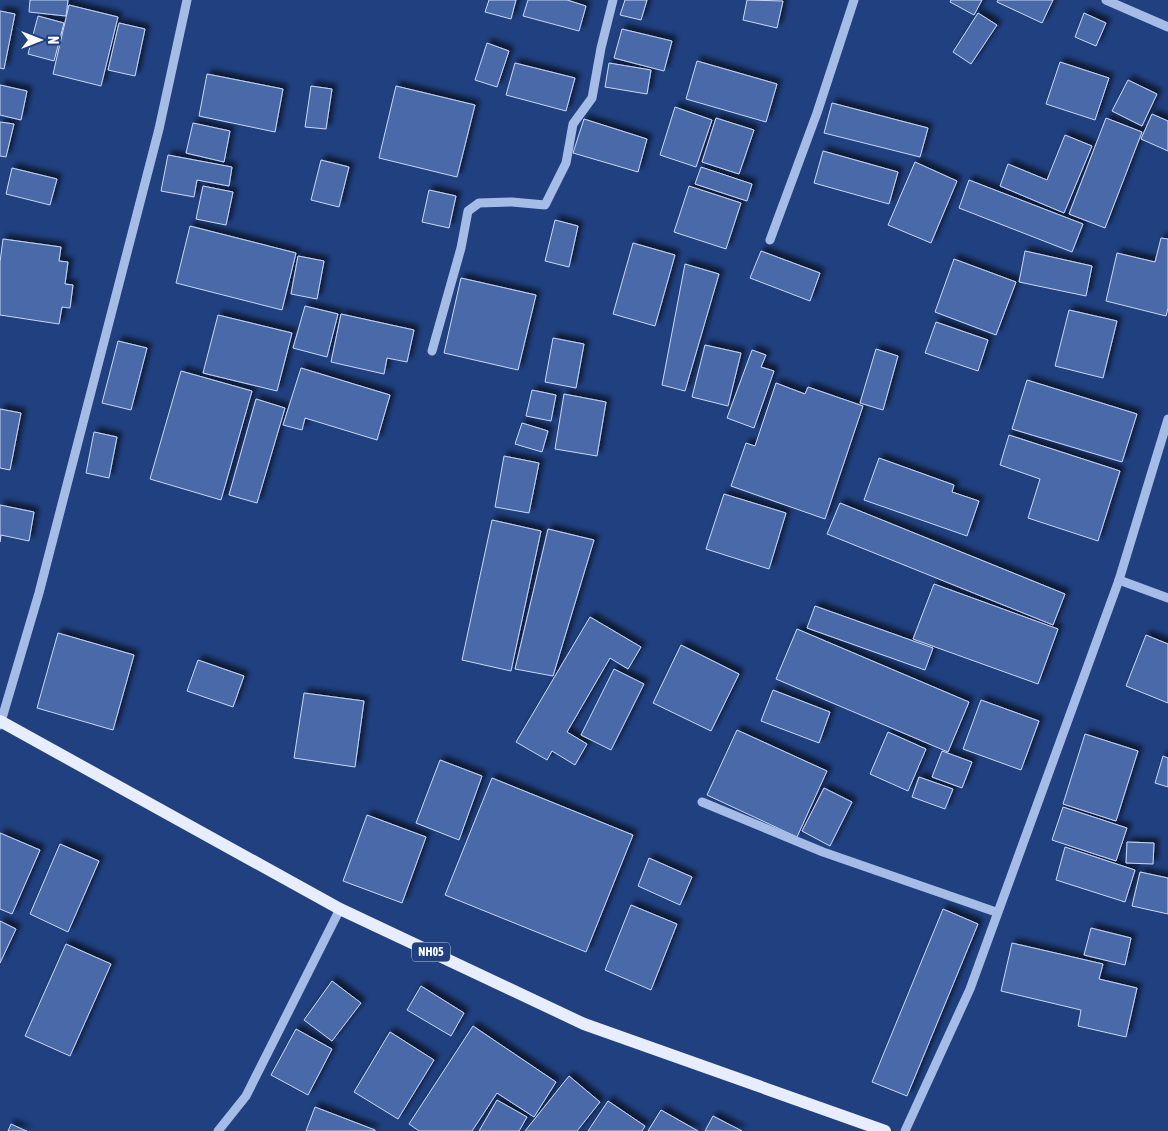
<svg xmlns="http://www.w3.org/2000/svg" width="1168" height="1131" font-family="'Asap Condensed',sans-serif">
<style>
.building{fill:#4969a8;stroke:#c9d8f6;filter:url(#shadow)}
.lines{fill:none;stroke-linecap:round;stroke-linejoin:round}
.minor{stroke:#a5bce7;stroke-width:9}
.major{stroke:#e7edfd;stroke-width:12}
.labels{text-anchor:middle;stroke-width:4;stroke-linejoin:round;paint-order:stroke}
.shield{fill:#20407f;stroke:#bcc6d9;stroke-width:1}
.shield-label{font-size:12px;font-weight:bold;fill:#fff}
</style>
<defs>
<filter id="shadow"><feDropShadow dx="4.5" dy="-4.5" stdDeviation="2.5" flood-color="#0009"/></filter>
</defs>
<rect width="100%" height="100%" fill="#20407f"/>
<!-- building -->
<g class="building">
<polygon points="30,0 68,0 66,16 29,12"/>
<polygon points="489,0 516,0 511,19 485,12"/>
<polygon points="528,0 567,0 586,6 579,31 523,16"/>
<polygon points="625,0 647,0 641,20 620,15"/>
<polygon points="747,0 783,1 777,28 743,20"/>
<polygon points="951,0 982,0 974,15 950,2"/>
<polygon points="998,0 1053,0 1042,23 997,2"/>
<polygon points="69,5 118,17 101,86 53,74"/>
<polygon points="0,11 15,14 4,69 0,68"/>
<polygon points="978,13 997,25 971,64 953,52"/>
<polygon points="1084,13 1106,23 1096,46 1075,37"/>
<polygon points="38,16 64,23 54,61 28,54"/>
<polygon points="119,23 145,29 135,76 108,70"/>
<polygon points="622,29 672,41 664,71 614,58"/>
<polygon points="487,43 509,51 497,87 475,80"/>
<polygon points="697,61 777,84 766,122 686,99"/>
<polygon points="1060,62 1109,78 1095,120 1046,104"/>
<polygon points="515,63 575,78 566,111 506,95"/>
<polygon points="609,63 651,70 647,94 605,87"/>
<polygon points="207,74 283,89 275,132 199,116"/>
<polygon points="1128,80 1157,94 1142,126 1112,111"/>
<polygon points="0,85 27,91 21,120 0,115"/>
<polygon points="311,86 332,89 326,129 305,127"/>
<polygon points="396,86 475,105 457,177 379,158"/>
<polygon points="832,103 928,128 920,157 824,133"/>
<polygon points="675,107 712,120 696,167 660,155"/>
<polygon points="1152,114 1168,121 1168,151 1141,139"/>
<polygon points="716,118 754,130 739,174 702,162"/>
<polygon points="1106,118 1142,132 1105,228 1069,214"/>
<polygon points="584,119 647,139 638,172 573,153"/>
<polygon points="0,122 14,124 6,157 0,156"/>
<polygon points="193,123 230,131 224,162 186,153"/>
<polygon points="1065,135 1092,146 1064,213 1000,186 1008,164 1047,180"/>
<polygon points="823,151 898,172 889,204 814,183"/>
<polygon points="168,155 232,167 229,186 197,180 194,197 161,191"/>
<polygon points="321,160 349,167 339,207 311,200"/>
<polygon points="915,162 957,181 931,243 888,225"/>
<polygon points="701,167 752,184 747,201 695,184"/>
<polygon points="12,168 57,179 50,205 6,194"/>
<polygon points="969,180 1083,224 1072,252 959,208"/>
<polygon points="203,186 233,192 226,225 196,219"/>
<polygon points="689,186 741,203 726,249 674,232"/>
<polygon points="429,190 456,196 449,228 422,222"/>
<polygon points="555,220 578,226 569,267 545,261"/>
<polygon points="190,226 296,253 282,310 176,283"/>
<polygon points="1161,238 1168,239 1168,308 1166,316 1106,301 1117,253 1155,262"/>
<polygon points="3,239 61,247 59,261 68,262 65,284 73,285 70,308 62,307 59,324 0,315 0,262"/>
<polygon points="633,243 675,255 655,326 613,314"/>
<polygon points="761,251 820,273 810,301 750,278"/>
<polygon points="1025,251 1092,266 1086,296 1019,282"/>
<polygon points="298,256 324,261 317,299 291,294"/>
<polygon points="954,259 1016,282 996,335 935,312"/>
<polygon points="685,264 719,274 685,391 662,385"/>
<polygon points="461,278 536,295 518,370 444,353"/>
<polygon points="305,306 338,314 327,357 293,348"/>
<polygon points="1069,310 1117,321 1103,378 1055,366"/>
<polygon points="341,314 414,330 407,362 387,358 384,374 331,362"/>
<polygon points="218,315 292,333 277,391 203,373"/>
<polygon points="936,322 988,340 978,371 925,353"/>
<polygon points="553,338 584,344 576,388 545,382"/>
<polygon points="118,341 147,348 131,410 102,403"/>
<polygon points="705,345 741,353 728,406 692,397"/>
<polygon points="876,349 898,356 883,410 860,403"/>
<polygon points="752,350 766,355 761,367 774,371 754,428 727,418"/>
<polygon points="301,368 390,395 377,440 305,418 302,430 283,425"/>
<polygon points="181,371 252,391 221,500 150,479"/>
<polygon points="1027,380 1137,414 1122,462 1012,429"/>
<polygon points="776,383 805,394 808,387 863,406 825,519 731,486 746,443 755,446"/>
<polygon points="532,390 556,395 551,421 526,416"/>
<polygon points="564,394 606,402 597,456 555,449"/>
<polygon points="256,399 285,408 257,503 229,495"/>
<polygon points="0,409 21,413 10,470 0,468"/>
<polygon points="522,423 548,431 542,452 515,444"/>
<polygon points="94,432 117,437 109,478 86,473"/>
<polygon points="1009,435 1120,471 1098,541 1028,518 1040,479 1000,465"/>
<polygon points="504,456 539,463 529,513 495,507"/>
<polygon points="879,458 954,485 952,492 979,501 967,536 864,500"/>
<polygon points="724,494 786,513 769,569 706,549"/>
<polygon points="840,503 1065,594 1053,625 827,534"/>
<polygon points="0,505 34,512 29,541 1,535 0,542"/>
<polygon points="492,520 541,531 511,671 462,660"/>
<polygon points="548,529 594,540 553,676 515,669"/>
<polygon points="934,584 1058,629 1038,684 913,639"/>
<polygon points="815,606 933,648 925,670 807,628"/>
<polygon points="590,617 641,647 628,669 610,658 567,732 587,744 575,765 552,751 547,760 516,742"/>
<polygon points="797,629 969,702 948,752 776,679"/>
<polygon points="58,633 134,655 113,730 37,708"/>
<polygon points="1146,635 1168,644 1168,703 1126,686"/>
<polygon points="681,645 739,674 711,731 653,703"/>
<polygon points="198,660 244,676 233,707 187,691"/>
<polygon points="614,669 644,684 611,750 581,735"/>
<polygon points="773,690 830,712 819,743 761,721"/>
<polygon points="304,693 364,701 355,767 294,758"/>
<polygon points="981,700 1039,721 1021,770 963,749"/>
<polygon points="737,730 827,771 797,837 707,795"/>
<polygon points="888,732 926,749 908,791 870,774"/>
<polygon points="1085,734 1138,751 1116,821 1063,804"/>
<polygon points="942,751 972,762 962,788 932,777"/>
<polygon points="1163,756 1168,758 1168,787 1155,783"/>
<polygon points="440,760 482,776 459,840 416,823"/>
<polygon points="919,777 953,789 945,809 912,797"/>
<polygon points="492,778 633,835 586,952 445,895"/>
<polygon points="824,788 852,802 830,846 802,831"/>
<polygon points="1063,807 1127,828 1116,861 1052,840"/>
<polygon points="367,815 426,837 402,903 343,881"/>
<polygon points="0,833 40,850 12,914 0,909"/>
<polygon points="1127,842 1154,843 1153,864 1126,863"/>
<polygon points="60,844 99,861 68,932 30,914"/>
<polygon points="1065,847 1135,870 1125,902 1056,880"/>
<polygon points="649,858 692,877 680,905 638,886"/>
<polygon points="1140,872 1168,878 1168,914 1132,906"/>
<polygon points="631,905 677,924 651,990 605,970"/>
<polygon points="943,909 978,924 907,1096 872,1082"/>
<polygon points="0,921 16,929 0,963"/>
<polygon points="1091,928 1131,938 1125,965 1084,955"/>
<polygon points="1012,943 1103,964 1099,979 1137,988 1126,1037 1078,1026 1081,1010 1001,991"/>
<polygon points="66,944 111,964 70,1056 25,1036"/>
<polygon points="332,981 361,1003 332,1041 304,1020"/>
<polygon points="421,986 464,1013 451,1036 407,1010"/>
<polygon points="473,1026 556,1082 534,1117 497,1093 472,1131 419,1131 409,1124"/>
<polygon points="296,1029 332,1049 308,1095 271,1075"/>
<polygon points="390,1032 434,1060 398,1119 354,1092"/>
<polygon points="569,1076 600,1102 577,1131 525,1131"/>
<polygon points="497,1100 527,1117 519,1131 479,1131"/>
<polygon points="608,1101 645,1126 642,1131 588,1131"/>
<polygon points="315,1107 375,1130 375,1131 306,1131"/>
<polygon points="661,1110 698,1131 648,1131"/>
<polygon points="713,1116 742,1131 705,1131"/>
<polygon points="11,1124 24,1130 27,1131 8,1131"/>
</g>
<g class="lines">
<!-- minor -->
<g class="minor">
<polyline points="1106,0 1168,27"/>
<polyline points="770,240 817,113 854,0"/>
<polyline points="432,351 461,248 468,211 479,203 512,202 545,205 566,163 573,124 592,98 601,48 613,0"/>
<polyline points="1119,580 1168,598"/>
<polyline points="0,725 39,593 159,129 187,0"/>
<polyline points="702,802 823,852 996,912"/>
<polyline points="218,1131 246,1096 340,909"/>
<polyline points="905,1131 970,989 1119,580 1168,419"/>
</g>
<!-- major -->
<polyline class="major" points="0,721 340,909 584,1024 885,1131"/>
</g>
<g class="labels">
<!-- shield labels -->
<rect class="shield" x="412" y="942.5" width="38" height="19" rx="4"/>
<g class="shield-label">
<text x="431" y="956">NH05</text>
</g>
</g>
<!-- north arrow -->
<g transform="translate(40 40) rotate(90)" stroke="#20407f" stroke-width="4" paint-order="stroke">
<path d="M0-4L9 19L0 12L-9 19Z" fill="#ffffff"/>
<text y="-8" font-size="14" font-weight="bold" text-anchor="middle" fill="#ffffff">N</text>
</g>
</svg>
